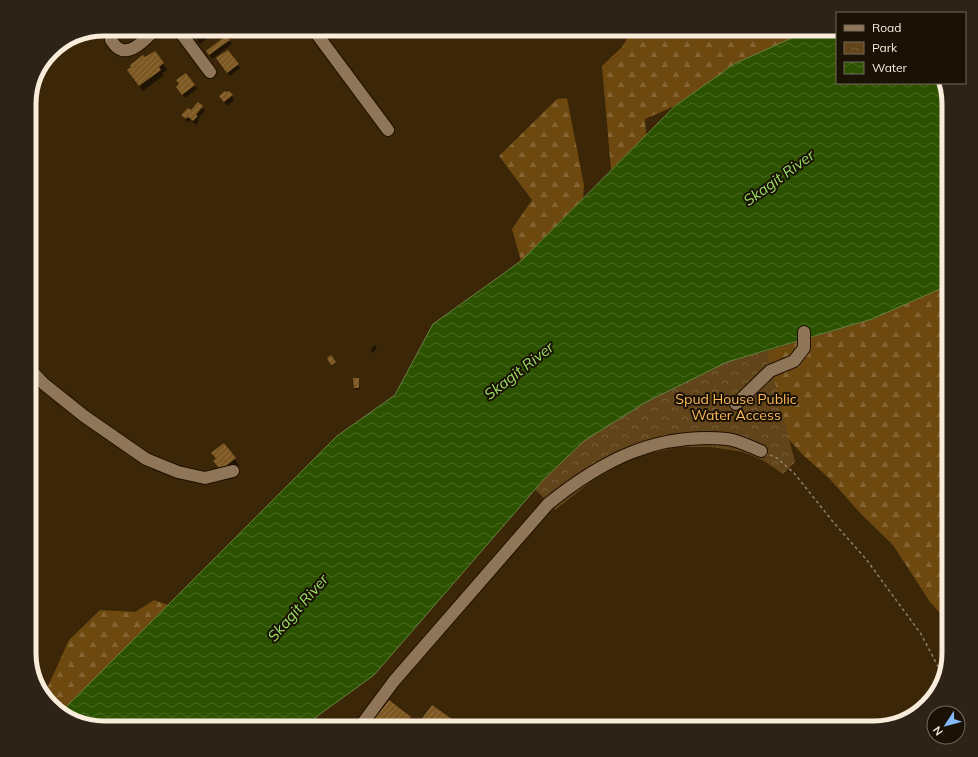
<svg xmlns="http://www.w3.org/2000/svg" width="978" height="757" font-family="Mulish,sans-serif">
<style>
.forest{fill:url(#forest-firs)}
.park{fill:url(#park-crowns)}
.water{fill:url(#water-waves);stroke:#6a8042}
.shadow{fill:#0007}
.building{fill:url(#building-hatch)}
.lines{fill:none;stroke-linecap:round;stroke-linejoin:round}
.minor-casing{stroke:#1f1000;stroke-width:14}
.path{stroke:#907f66;stroke-width:1.5;stroke-dasharray:3 3;stroke-linecap:butt}
.minor{stroke:#8f7658;stroke-width:12}
.labels{text-anchor:middle;stroke-width:4;stroke-linejoin:round;paint-order:stroke}
.park-label{font-size:14px;fill:#feb959;stroke:#1b1206}
.water-label{font-size:15px;font-style:italic;fill:#9ce165;stroke:#1b1206}
.rim{fill:none;stroke:#f9ecdb;stroke-width:5}
</style>
<defs>
<pattern id="forest-firs" width="22" height="20" patternUnits="userSpaceOnUse"><rect width="22" height="20" fill="#6d480f"/><path d="M5 1l3.5 6h-7zM16 11l3.5 6h-7z" fill="#836331"/></pattern>
<pattern id="park-crowns" width="20" height="18" patternUnits="userSpaceOnUse"><rect width="20" height="18" fill="#61441a"/><path d="M2 6a3 3 0 1 1 6 0M12 15a3 3 0 1 1 6 0" fill="none" stroke="#785f3b"/></pattern>
<pattern id="water-waves" width="16" height="10" patternUnits="userSpaceOnUse"><rect width="16" height="10" fill="#2c5200"/><path d="M0 5q4-4 8 0t8 0" fill="none" stroke="#4b6b25"/></pattern>
<pattern id="building-hatch" width="6" height="6" patternUnits="userSpaceOnUse"><rect width="6" height="6" fill="#7d5822"/><path d="M-1 1l2-2M0 6l6-6M5 7l2-2" fill="none" stroke="#907042"/></pattern>
</defs>
<rect width="100%" height="100%" fill="#3b2708"/>
<!-- forest -->
<g class="forest">
<polygon points="633,29 812,29 734,64 675,106 645,119 646,136 611,170 602,66 622,47"/>
<polygon points="567,98 584,185 583,199 521,261 512,229 532,200 499,156 557,99"/>
<polygon points="949,285 949,623 930,602 893,545 861,514 828,477 804,456 781,431 763,370 767,351 872,319"/>
<polygon points="154,600 168,605 60,713 58,712 44,695 69,640 100,610 135,612"/>
</g>
<!-- park -->
<polygon class="park" points="767,351 795,462 783,474 764,461 743,452 710,447 679,447 634,457 593,480 555,510 535,489 544,479 584,441 646,402 727,362"/>
<!-- water -->
<polygon class="water" points="812,29 837,29 837,83 944,83 949,104 949,285 872,319 727,362 646,402 584,441 544,479 374,675 316,717 314,728 104,728 60,713 337,436 395,395 433,324 521,261 675,106 734,64"/>
<!-- shadow -->
<g class="shadow">
<polygon points="190,29 219,29 200,44"/>
<polygon points="229,40 232,44 212,59 207,51"/>
<polygon points="145,59 163,64 167,70 162,73 163,76 143,91 132,77 132,68"/>
<polygon points="220,63 238,64 240,68 230,76"/>
<polygon points="186,74 197,89 185,98 180,91"/>
<polygon points="220,96 232,96 234,100 227,106"/>
<polygon points="198,104 205,111 198,119 199,121 196,125 190,120 188,123 183,116 191,112"/>
<polygon points="375,345 377,348 373,353 370,350"/>
<polygon points="358,379 360,389 356,390 355,388"/>
<polygon points="224,444 239,465 225,476 214,461 217,459 213,453"/>
<polygon points="410,718 415,726 414,728 369,728"/>
<polygon points="462,722 465,728 417,728 456,724"/>
</g>
<!-- building -->
<g class="building">
<polygon points="189,29 208,29 196,38"/>
<polygon points="227,35 230,40 209,55 206,51"/>
<polygon points="228,50 239,64 227,73 216,58"/>
<polygon points="155,51 164,63 159,67 161,70 139,86 127,70 131,67 130,65 143,55 145,57"/>
<polygon points="186,73 195,85 182,95 176,87 179,84 176,80"/>
<polygon points="225,91 226,92 229,91 233,95 224,102 219,96"/>
<polygon points="198,102 203,106 196,115 198,116 193,121 188,117 186,119 181,115 188,108 191,110"/>
<polygon points="331,355 336,362 331,365 327,358"/>
<polygon points="353,378 359,378 359,388 354,388"/>
<polygon points="224,443 236,458 221,470 213,461 216,458 211,453"/>
<polygon points="389,700 411,717 403,728 368,728 375,718 373,716 376,713 378,714"/>
<polygon points="432,705 456,722 459,719 463,722 460,726 463,728 415,728"/>
</g>
<g class="lines">
<defs>
<g id="minor">
<path d="M111,29v11c2,3 4,6 7,8 13,9 29,-11 38,-19"/>
<polyline points="178,29 210,72"/>
<polyline points="313,29 388,130"/>
<polyline points="29,368 44,384 84,416 146,459 178,472 205,478 233,471"/>
<polyline points="736,404 770,371 794,361 804,348 804,332"/>
<path d="M359,728l35,-47 154,-177c53,-43 108,-72 179,-65 11,1 24,8 34,12"/>
</g>
</defs>
<!-- minor casing -->
<use href="#minor" class="minor-casing"/>
<!-- path -->
<polyline class="path" points="770,455 777,458 794,473 834,523 866,559 921,634 942,674"/>
<!-- minor -->
<use href="#minor" class="minor"/>
</g>
<g class="labels">
<!-- park labels -->
<g class="park-label">
<text x="736" y="404">Spud House Public<tspan x="736" dy="16">Water Access</tspan></text>
</g>
<!-- water labels -->
<g class="water-label">
<text transform="translate(779 178) rotate(-36)" y="5">Skagit River</text>
<text transform="translate(519 371) rotate(-38)" y="5">Skagit River</text>
<text transform="translate(298 608) rotate(-49)" y="5">Skagit River</text>
</g>
</g>
<!-- crop -->
<path d="M0 0H978V757H0ZM104 36H874A68 68 0 0 1 942 104V653A68 68 0 0 1 874 721H104A68 68 0 0 1 36 653V104A68 68 0 0 1 104 36Z" fill="#2d2317" fill-rule="evenodd"/>
<path class="rim" d="M104 36H874A68 68 0 0 1 942 104V653A68 68 0 0 1 874 721H104A68 68 0 0 1 36 653V104A68 68 0 0 1 104 36Z"/>
<!-- legend -->
<rect x="836" y="12" width="130" height="72" fill="#1b1206" stroke="#74695b"/>
<rect x="844" y="25" width="20" height="6" fill="#8f7658" stroke="#74695b"/>
<text x="872" y="32" font-size="12" fill="#f9ecdb">Road</text>
<rect x="844" y="42" width="20" height="12" fill="url(#park-crowns)" stroke="#74695b"/>
<text x="872" y="52" font-size="12" fill="#f9ecdb">Park</text>
<rect x="844" y="62" width="20" height="12" fill="url(#water-waves)" stroke="#74695b"/>
<text x="872" y="72" font-size="12" fill="#f9ecdb">Water</text>
<!-- north arrow -->
<g transform="translate(946 725) rotate(234)"><circle r="19" fill="#1b1206" stroke="#74695b"/>
<path d="M0-3L7 15L0 10L-7 15Z" fill="#85bbfb"/>
<text y="-6" font-size="11" font-weight="bold" text-anchor="middle" fill="#f9ecdb">N</text>
</g>
</svg>
